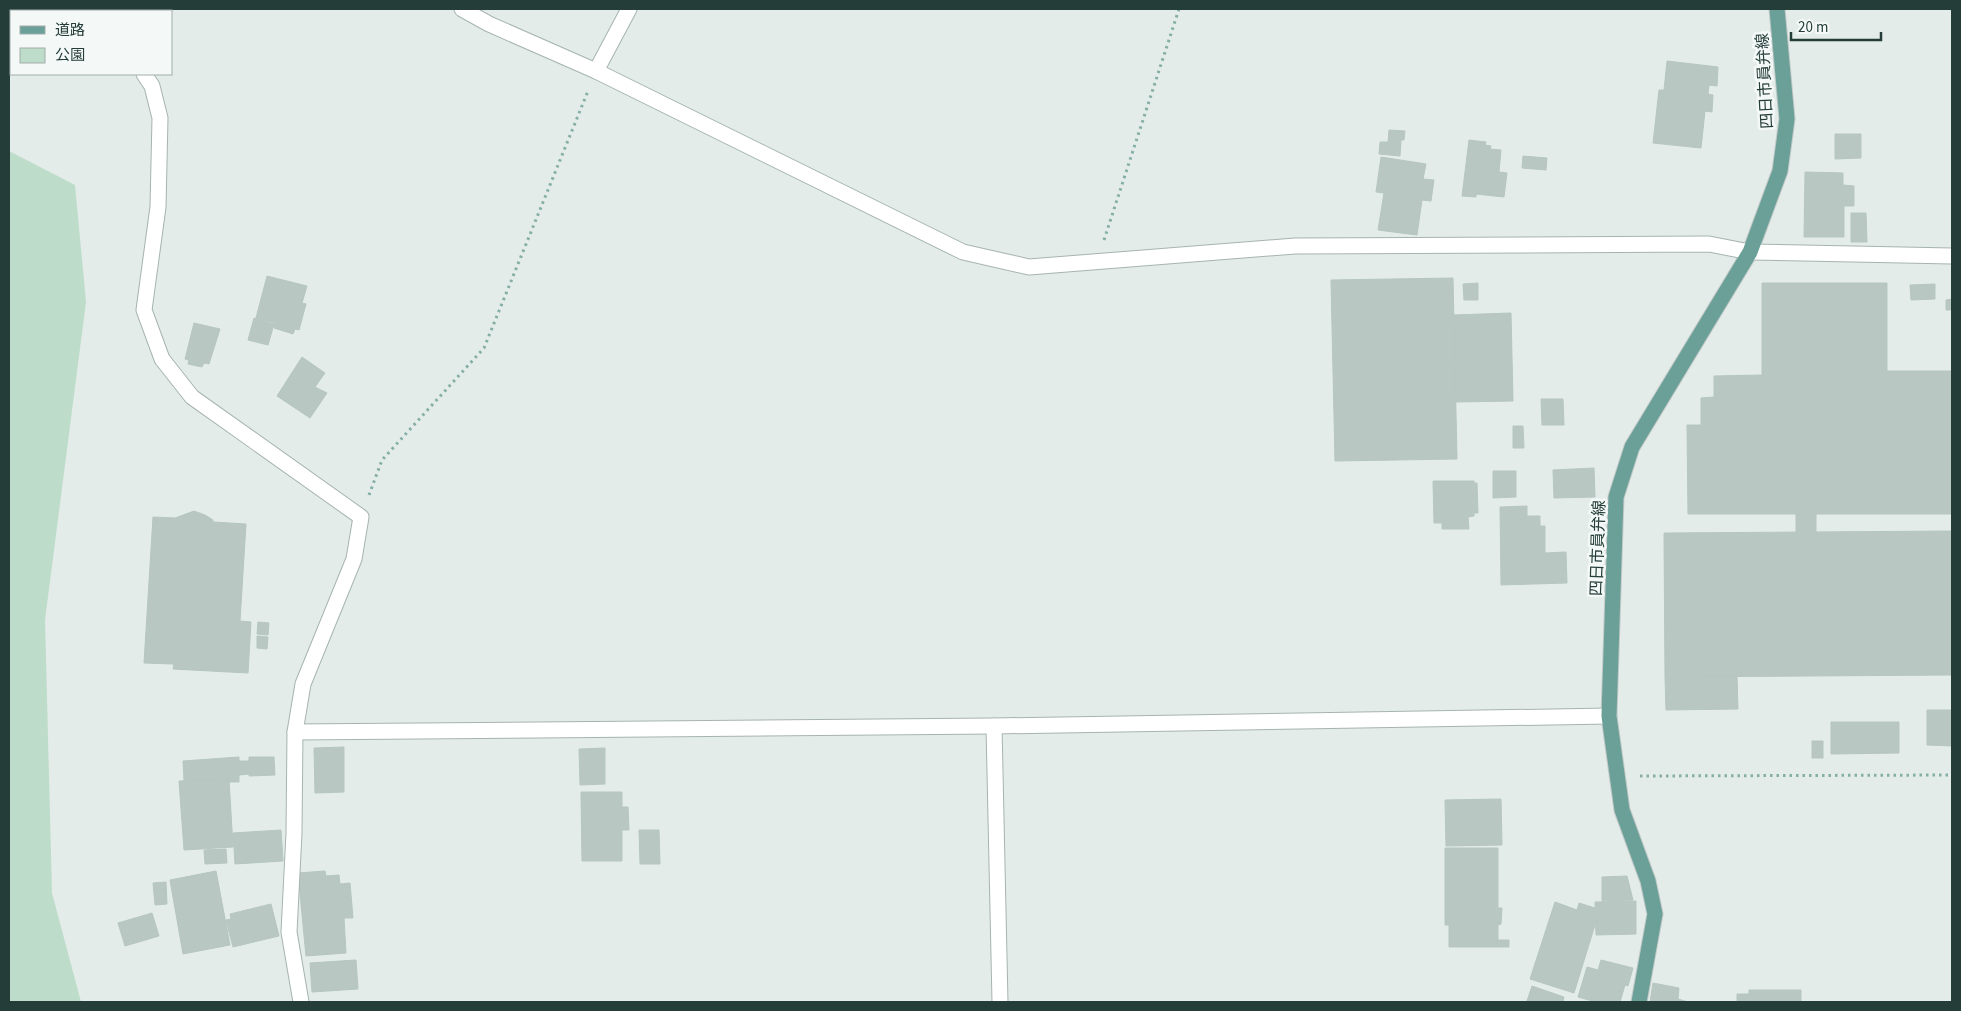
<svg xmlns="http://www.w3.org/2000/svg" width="1961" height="1011" font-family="'Source Sans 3','Noto Sans JP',sans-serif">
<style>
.green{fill:#bddcc9}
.building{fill:#b9c7c3;stroke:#b6c6c1}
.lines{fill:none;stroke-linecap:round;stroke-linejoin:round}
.minor-casing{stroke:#a6b4b1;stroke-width:17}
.primary-casing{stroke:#c2c9c8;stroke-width:17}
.path{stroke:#85aea5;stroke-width:3;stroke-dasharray:2.5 4;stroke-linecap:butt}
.minor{stroke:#fff;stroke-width:15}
.primary{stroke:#6aa097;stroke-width:15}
.labels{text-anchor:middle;stroke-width:5;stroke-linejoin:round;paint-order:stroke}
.street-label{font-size:16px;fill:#243d39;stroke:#f4f9f7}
</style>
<rect width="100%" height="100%" fill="#e3ece9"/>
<!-- green -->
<polygon class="green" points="9,151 75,185 86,302 45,620 52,893 81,1002 9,1002"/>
<!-- building -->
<g class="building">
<polygon points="132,9 158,9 157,11 131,11"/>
<polygon points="1667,61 1718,67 1717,86 1709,85 1708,94 1713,95 1712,112 1705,111 1701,148 1653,143 1659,90 1664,90"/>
<polygon points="1389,130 1405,131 1404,140 1401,140 1400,156 1379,154 1380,142 1388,142"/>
<polygon points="1835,134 1861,134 1861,158 1835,159"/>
<polygon points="1469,140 1486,142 1485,145 1491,146 1490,149 1501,150 1499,172 1507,173 1504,197 1476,194 1476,197 1462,196"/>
<polygon points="1523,156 1547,158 1546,170 1522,168"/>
<polygon points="1381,157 1426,164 1423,179 1434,180 1431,201 1422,200 1417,235 1378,230 1384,193 1376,192"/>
<polygon points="1805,172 1843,173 1843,185 1854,186 1854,206 1844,206 1844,237 1804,237"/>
<polygon points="1851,213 1866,213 1867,242 1851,242"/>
<polygon points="267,276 307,286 302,303 306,304 299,330 295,329 293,334 274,328 275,323 256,318"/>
<polygon points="1453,278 1457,459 1335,461 1331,280"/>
<polygon points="1478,283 1478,300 1464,300 1463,284"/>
<polygon points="1762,283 1887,283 1887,371 1952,371 1952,514 1688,514 1687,425 1701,425 1701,398 1714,397 1714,376 1762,375"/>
<polygon points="1935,284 1935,299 1911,300 1910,285"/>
<polygon points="1952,299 1952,310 1946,310 1946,300"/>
<polygon points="1511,313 1513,401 1456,402 1454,315"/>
<polygon points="254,318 274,324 268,345 248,340"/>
<polygon points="194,323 220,329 209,364 204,363 202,367 188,364 189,360 185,359"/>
<polygon points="302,357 325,373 315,387 327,393 310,418 277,396"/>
<polygon points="1541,399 1563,399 1564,425 1542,425"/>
<polygon points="1513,426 1523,426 1524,448 1513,448"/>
<polygon points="1594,468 1595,497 1554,498 1553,470"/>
<polygon points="1493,471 1516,471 1516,497 1493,498"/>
<polygon points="1433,481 1474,481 1474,483 1477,483 1478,513 1474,513 1474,516 1468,517 1469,529 1442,529 1442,523 1434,523"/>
<polygon points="1527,506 1527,516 1540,516 1540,526 1545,526 1545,553 1566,552 1567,583 1501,585 1500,507"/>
<polygon points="194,511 205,515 213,520 213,522 246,524 240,621 251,622 248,673 173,669 174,664 144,663 153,517 175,518"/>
<rect x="1796" y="514" width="20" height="18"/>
<polygon points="1952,531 1952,675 1665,677 1664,533"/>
<polygon points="258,622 269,623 268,635 257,634"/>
<polygon points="257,636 268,637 267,649 257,648"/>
<polygon points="1737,676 1738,709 1666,710 1665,677"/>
<polygon points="1927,710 1952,710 1952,746 1927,745"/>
<polygon points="1831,722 1899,722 1899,753 1831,754"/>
<rect x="1812" y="741" width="11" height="17"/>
<polygon points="344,747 344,792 315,793 314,748"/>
<polygon points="605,748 605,784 580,785 579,749"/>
<polygon points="239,757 239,761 249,761 249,774 239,775 239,782 229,782 229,779 184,781 183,761"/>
<polygon points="249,757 274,757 275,775 249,776"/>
<polygon points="229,779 233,847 184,850 179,781"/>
<polygon points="581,792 622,792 622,807 628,807 629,830 622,830 622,861 582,861"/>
<polygon points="1501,799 1502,845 1446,846 1445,800"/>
<polygon points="281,830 283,861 235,864 233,833"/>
<polygon points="639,830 659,830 660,864 640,864"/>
<polygon points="1445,848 1498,848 1498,908 1502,908 1501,924 1498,925 1498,940 1509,940 1509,947 1449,947 1449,925 1445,925"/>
<polygon points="226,849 227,863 205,864 204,850"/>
<polygon points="216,871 230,945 183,954 170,880"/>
<polygon points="325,871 326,876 339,875 340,884 350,883 353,918 344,918 346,953 306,956 298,873"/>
<polygon points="1627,876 1633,900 1602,901 1602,877"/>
<polygon points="166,882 167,904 155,905 153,883"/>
<polygon points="1636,901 1636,934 1596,935 1595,902"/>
<polygon points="1555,902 1577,910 1579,903 1595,908 1595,925 1574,993 1530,979"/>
<polygon points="271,904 279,936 233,947 226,920 231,919 230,914"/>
<polygon points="152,913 159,936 125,946 118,923"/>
<polygon points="356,960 358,989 312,992 310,963"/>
<polygon points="1601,960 1633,968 1628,986 1625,985 1620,1002 1596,1002 1578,997 1587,967 1598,970"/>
<polygon points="1653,983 1679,988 1678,999 1688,1002 1650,1002"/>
<polygon points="1532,986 1564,997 1563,1002 1532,1002 1527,1001"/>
<polygon points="1749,990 1801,990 1801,1002 1737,1002 1737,994 1749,994"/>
</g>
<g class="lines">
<defs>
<g id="minor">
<polyline points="17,9 23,11"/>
<polyline points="462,9 489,24 596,71 963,252 1029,267 1295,246 1709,244 1750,252 1952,256"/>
<polyline points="596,71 629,9"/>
<polyline points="144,74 152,86 160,118 158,207 144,310 162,359 192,397 361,517 354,559 303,684 295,732 294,833 289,932 301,1002"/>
<polyline points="994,726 1000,1002"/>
<polyline points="295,732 994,726 1609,716"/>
</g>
<polyline id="primary" points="1639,1002 1655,914 1648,881 1622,810 1609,716 1616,497 1632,447 1750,252 1780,171 1787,119 1777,9"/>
</defs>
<!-- minor casing -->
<use href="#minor" class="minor-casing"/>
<!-- primary casing -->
<use href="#primary" class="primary-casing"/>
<!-- path -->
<g class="path">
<polyline points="1104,240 1179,9"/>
<polyline points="369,495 382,460 484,348 588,91"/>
<polyline points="1640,776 1952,775"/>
</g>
<!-- minor -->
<use href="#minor" class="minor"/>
<!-- primary -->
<use href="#primary" class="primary"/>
</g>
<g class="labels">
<!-- street labels -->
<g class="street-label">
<text transform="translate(1764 81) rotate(-93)" y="6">四日市員弁線</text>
<text transform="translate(1597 548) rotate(-88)" y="6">四日市員弁線</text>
</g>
</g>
<!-- border -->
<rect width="1961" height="1011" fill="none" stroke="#243d39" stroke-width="20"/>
<!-- legend -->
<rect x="10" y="10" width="162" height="65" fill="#f4f9f7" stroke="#a1aeab"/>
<rect x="20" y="26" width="25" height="8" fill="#6aa097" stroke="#a1aeab"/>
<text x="55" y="35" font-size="15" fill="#243d39">道路</text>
<rect x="20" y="48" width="25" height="15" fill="#bddcc9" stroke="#a1aeab"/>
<text x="55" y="60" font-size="15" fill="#243d39">公園</text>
<!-- scale -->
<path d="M1791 32v8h90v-8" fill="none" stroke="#243d39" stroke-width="2.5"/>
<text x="1798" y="32" font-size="15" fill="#243d39" stroke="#f4f9f7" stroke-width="4" paint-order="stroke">20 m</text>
</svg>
